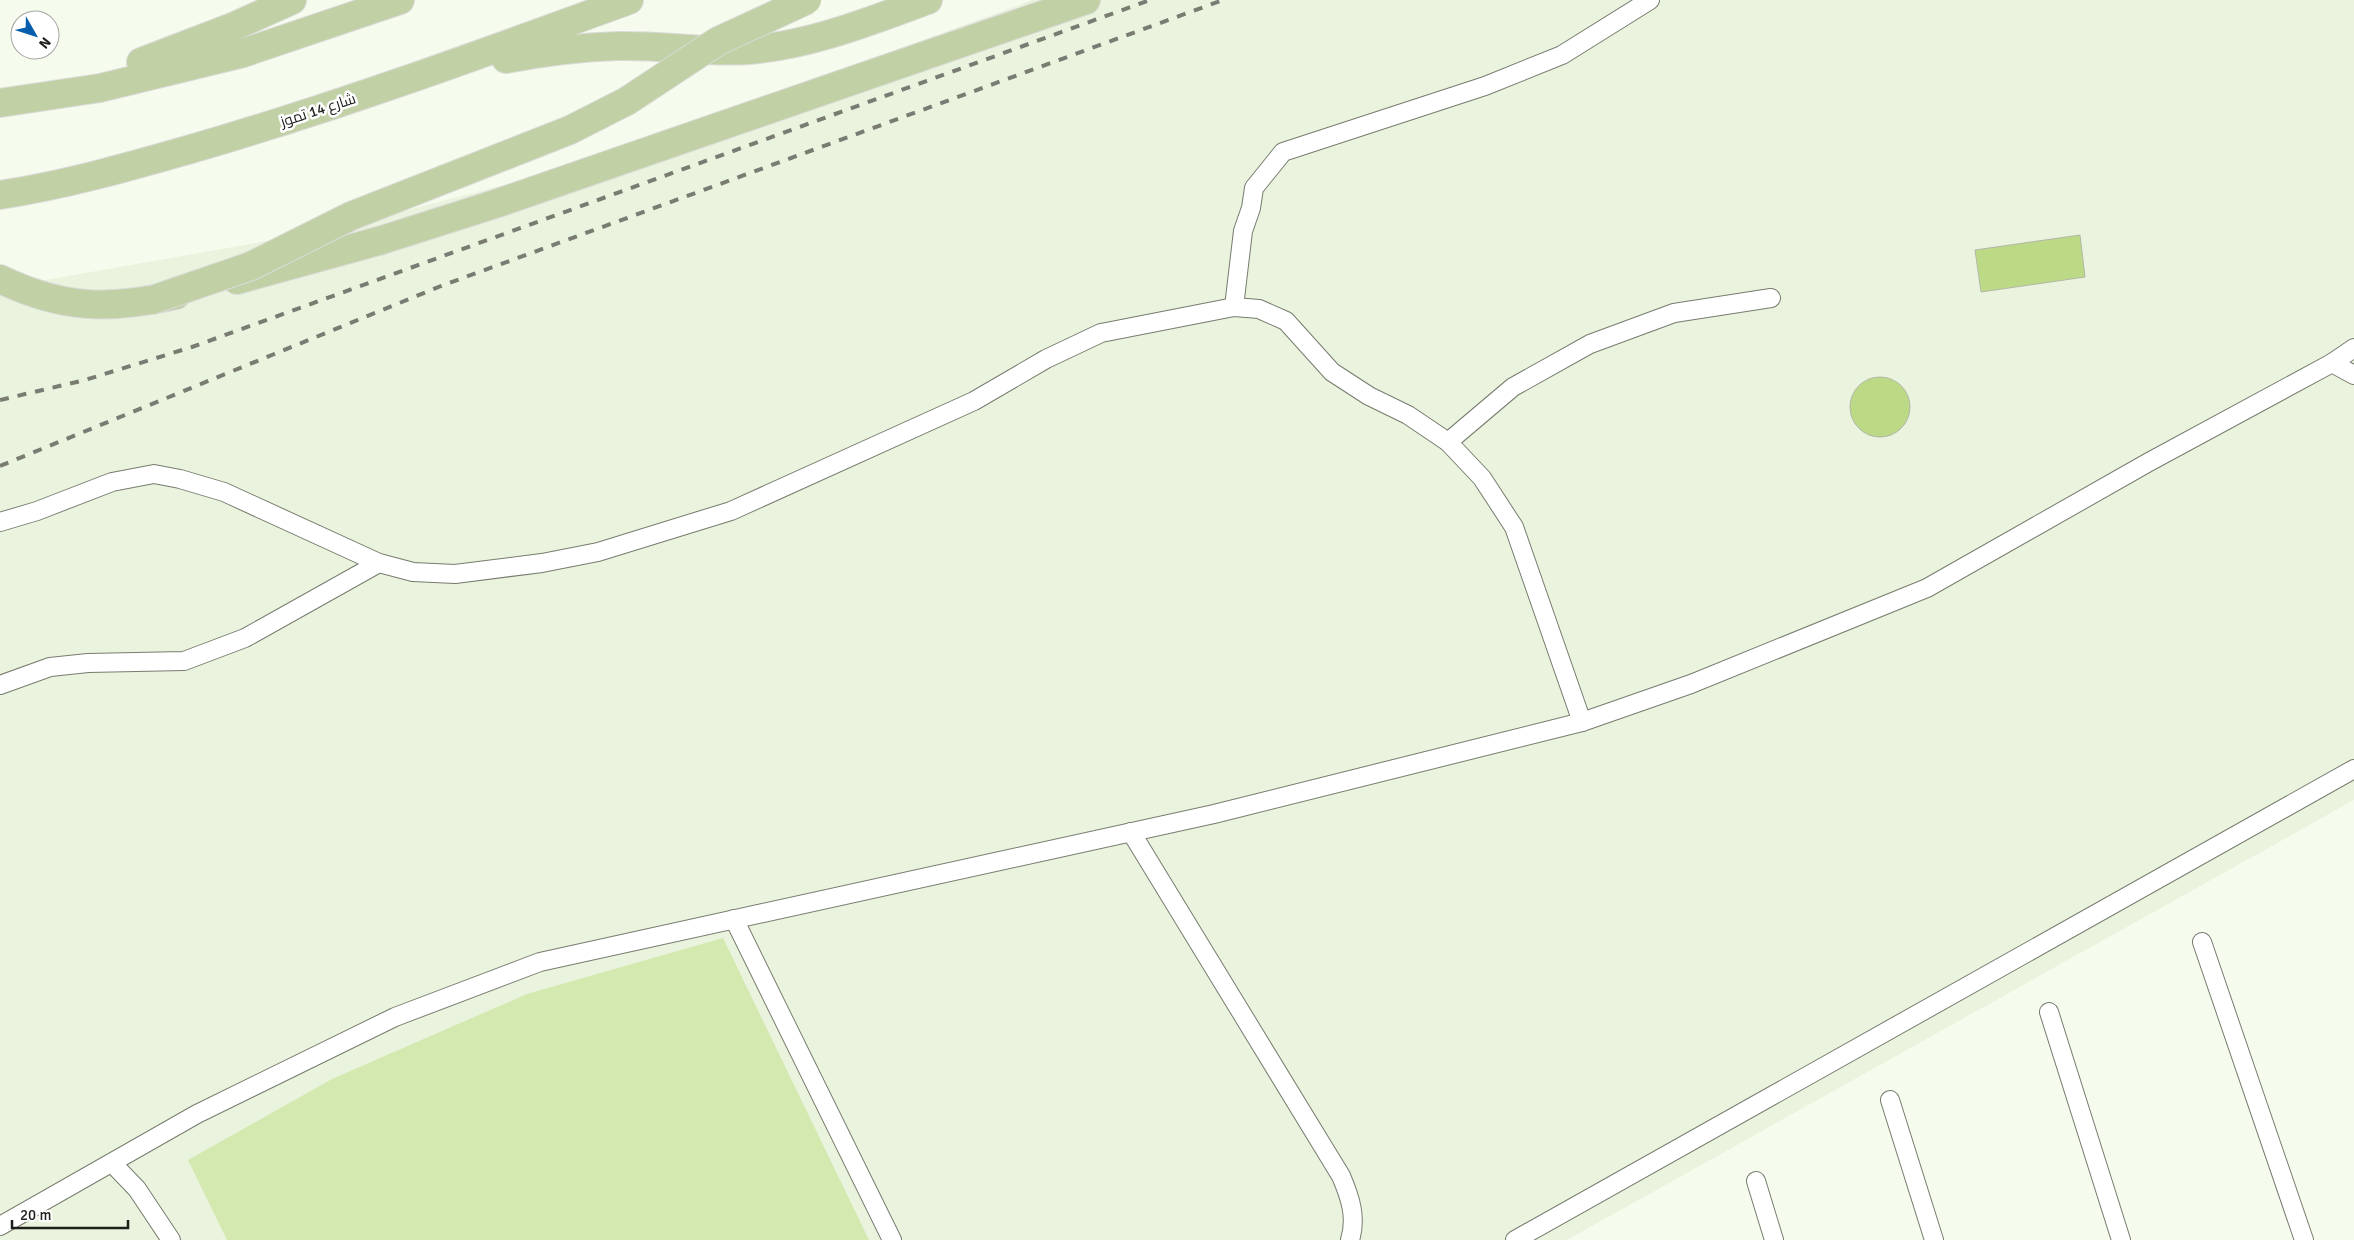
<svg xmlns="http://www.w3.org/2000/svg" width="2354" height="1240" font-family="Signika,Cairo,sans-serif">
<style>
.built{fill:#eaf3dd}
.green{fill:#d3e9af}
.building{fill:#bcda86;stroke:#b2b7a9}
.lines{fill:none;stroke-linecap:round;stroke-linejoin:round}
.service-casing{stroke:#777c6f;stroke-width:20}
.primary-casing{stroke:#dbdbda;stroke-width:30}
.service{stroke:#fff;stroke-width:18}
.primary{stroke:#c1d0a5;stroke-width:28}
.rail{stroke:#787c73;stroke-width:4;stroke-dasharray:9 9;stroke-linecap:butt}
.primary-bridge-casing{stroke:#dbdbda;stroke-width:30;stroke-linecap:butt}
.primary-bridge{stroke:#c1d0a5;stroke-width:28}
.labels{text-anchor:middle;stroke-width:5;stroke-linejoin:round;paint-order:stroke}
.street-label{font-size:15px;fill:#1d1f1a;stroke:#fff}
</style>
<rect width="100%" height="100%" fill="#f6fced"/>
<!-- built -->
<polygon class="built" points="1032,0 2354,0 2354,800 1567,1240 0,1240 0,288 330,230 554,172 779,93"/>
<!-- green -->
<polygon class="green" points="723,938 869,1240 227,1240 188,1160 332,1079 527,994"/>
<!-- building -->
<g class="building">
<polygon points="2080,235 2085,277 1981,292 1975,250"/>
<circle cx="1880" cy="407" r="30"/>
</g>
<g class="lines">
<defs>
<g id="service">
<polyline points="1234,307 1243,231 1251,208 1254,188 1283,152 1485,86 1562,55 1650,0"/>
<polyline points="2332,363 2354,375"/>
<polyline points="1448,442 1513,387 1590,344 1674,313 1771,298"/>
<polyline points="0,522 37,511 112,482 154,474 180,479 224,492 379,563 413,572 455,574 542,563 598,552 731,511 974,401 1046,359 1101,333 1234,307 1259,309 1286,321 1332,372 1369,396 1408,415 1448,442 1482,478 1514,527 1582,722"/>
<polyline points="0,685 50,667 88,663 184,661 245,638 379,563"/>
<path d="M1131,832l210,344c9,21 16,41 9,64"/>
<polyline points="734,919 892,1240"/>
<polyline points="2202,942 2304,1240"/>
<polyline points="2049,1012 2121,1240"/>
<polyline points="1890,1100 1934,1240"/>
<polyline points="112,1163 137,1189 171,1240"/>
<polyline points="1756,1181 1774,1240"/>
<polyline points="0,1226 197,1114 395,1017 540,962 1214,814 1582,722 1691,684 1927,588 2149,462 2332,363 2354,348"/>
<polyline points="1515,1240 2354,769"/>
</g>
<g id="primary">
<path d="M506,59c37,-7 75,-12 113,-13 44,-1 86,7 130,4 62,-5 121,-29 179,-50"/>
<polyline points="141,62 235,26 292,0"/>
<polyline points="0,103 100,88 240,54 400,0"/>
<path d="M0,195c65,-10 128,-28 191,-46 149,-43 293,-96 438,-149"/>
<path d="M0,279c62,30 109,31 176,16"/>
<polyline points="237,280 382,240 495,204 1086,0"/>
</g>
</defs>
<!-- service casing -->
<use href="#service" class="service-casing"/>
<!-- primary casing -->
<use href="#primary" class="primary-casing"/>
<!-- service -->
<use href="#service" class="service"/>
<!-- primary -->
<use href="#primary" class="primary"/>
<!-- rail -->
<g class="rail">
<polyline points="0,400 85,380 192,347 1150,0"/>
<polyline points="0,466 441,286 1223,0"/>
</g>
<defs>
<polyline id="primary-bridge" points="152,300 251,266 351,216 570,130 627,101 718,41 807,0"/>
</defs>
<!-- primary-bridge casing -->
<use href="#primary-bridge" class="primary-bridge-casing"/>
<!-- primary-bridge -->
<use href="#primary-bridge" class="primary-bridge"/>
</g>
<g class="labels">
<!-- street labels -->
<g class="street-label">
<text transform="translate(318 110) rotate(-18)" y="5">شارع 14 تموز</text>
</g>
</g>
<!-- north arrow -->
<g transform="translate(35 35) rotate(129)"><circle r="24" fill="#ffffff" stroke="#a5a5a3"/>
<path d="M0-4L9 19L0 12L-9 19Z" fill="#055eac"/>
<text y="-8" font-size="14" font-weight="bold" text-anchor="middle" fill="#1d1f1a">N</text>
</g>
<!-- scale -->
<path d="M12 1220v8h116v-8" fill="none" stroke="#1d1f1a" stroke-width="2.5"/>
<text x="20" y="1220" font-size="15" fill="#1d1f1a" stroke="#ffffff" stroke-width="4" paint-order="stroke">20 m</text>
</svg>
